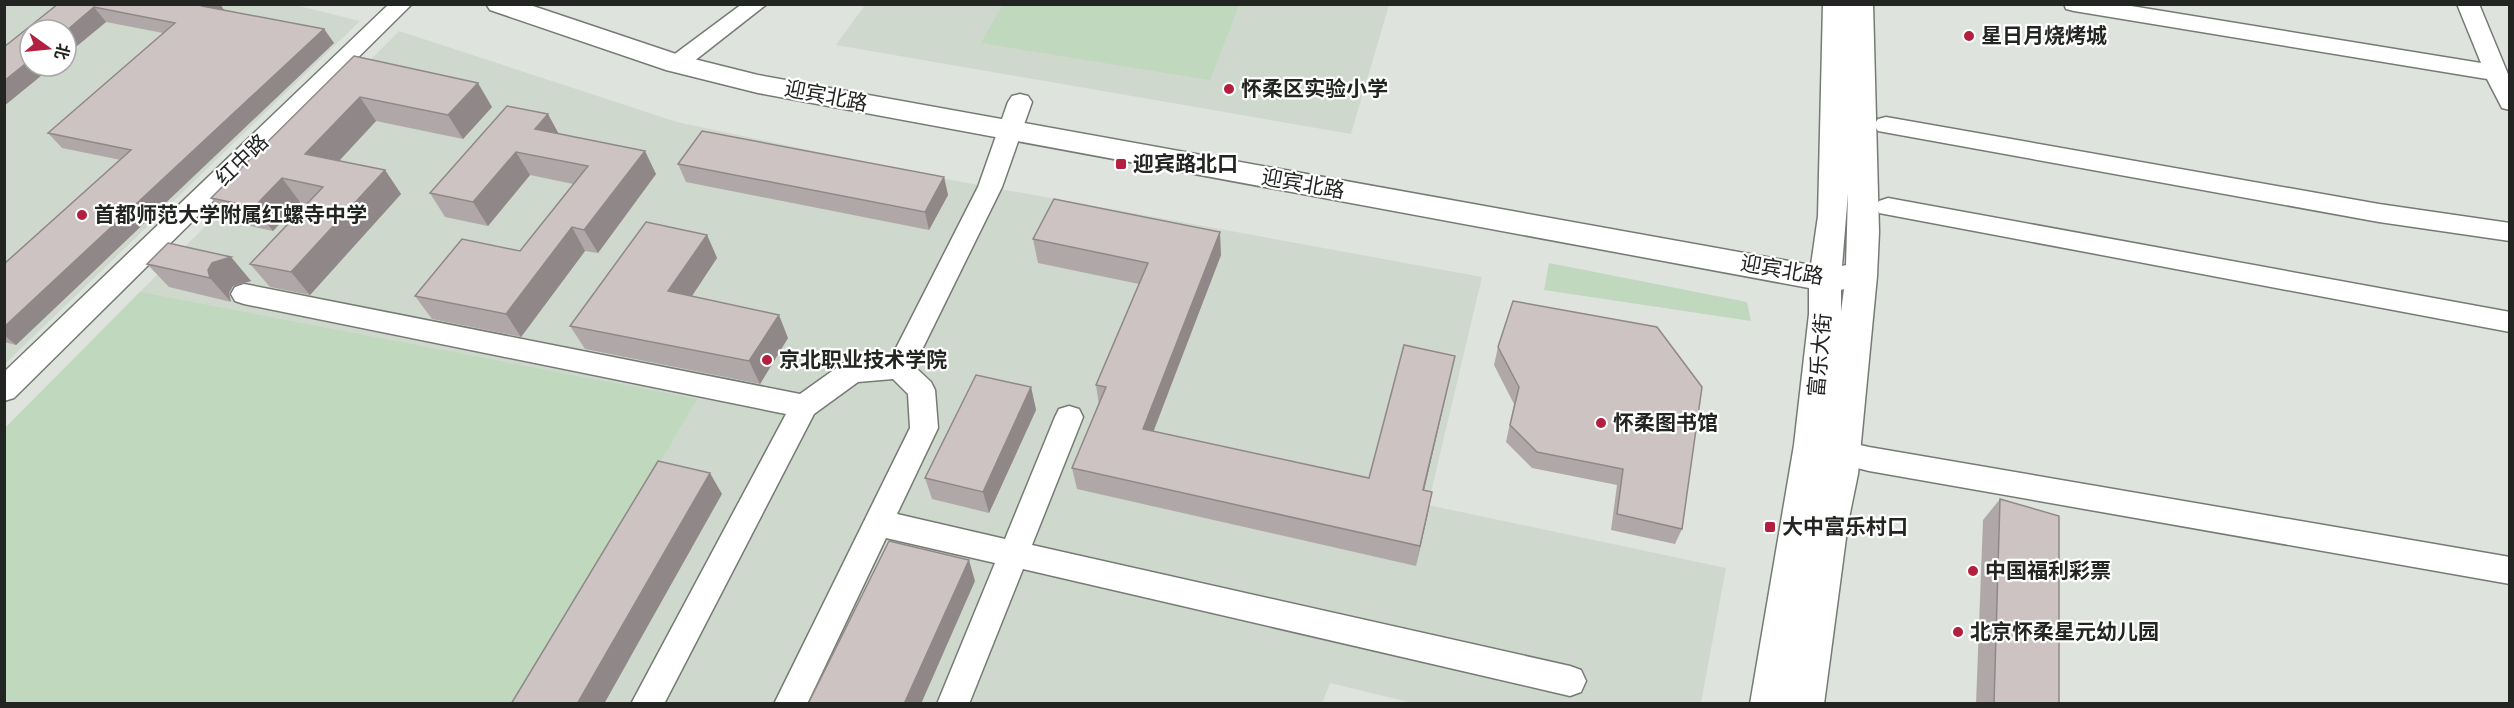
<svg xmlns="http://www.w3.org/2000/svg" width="2514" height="708" font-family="'Fira Sans','Noto Sans SC',sans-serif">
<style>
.built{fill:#ced8cc;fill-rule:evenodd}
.green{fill:#c0d8bd}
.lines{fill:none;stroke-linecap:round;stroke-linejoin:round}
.minor-casing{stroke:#757b74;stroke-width:3}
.major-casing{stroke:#757b74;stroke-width:3}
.minor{fill:#fff;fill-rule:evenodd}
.major{fill:#fff;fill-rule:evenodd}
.wall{fill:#b0a8a8}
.shaded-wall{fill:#908888}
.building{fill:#cdc3c3;stroke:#908888;stroke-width:1.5}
.poi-dot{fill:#b21f3f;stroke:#fff;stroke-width:2}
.labels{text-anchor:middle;stroke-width:4.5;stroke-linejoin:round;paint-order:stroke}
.poi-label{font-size:21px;font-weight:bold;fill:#232522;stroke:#fff;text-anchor:start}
.street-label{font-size:21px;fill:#232522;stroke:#fff}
</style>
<rect width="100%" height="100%" fill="#dee4dd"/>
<!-- built -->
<g class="built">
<path d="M5,5h290l65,16 -355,343zM30,30h36v36h-36z"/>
<polygon points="865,5 1389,5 1351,134 836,45"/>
<polygon points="399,31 677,122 946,179 1482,277 1428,505 1726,568 1701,703 1417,704 1330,683 1322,704 5,704 5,428"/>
</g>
<!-- green -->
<g class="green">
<polygon points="1003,4 1239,4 1239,5 1210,80 981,43"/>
<polygon points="1549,263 1747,302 1751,321 1544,290"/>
<polygon points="140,292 697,399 519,703 5,704 5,428"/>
</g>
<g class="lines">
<defs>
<g id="minor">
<polygon points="389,4 412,4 14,398 4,401 4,372"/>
<polygon points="742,4 767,4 684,69 676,71 668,69 665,64 668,59"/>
<polygon points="2064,4 2119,4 2481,63 2457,4 2479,4 2510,79 2510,110 2502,108 2487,79 2074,11 2066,9"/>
<polygon points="1020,94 1028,96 1032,102 1002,187 914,366 931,382 935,390 938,428 897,514 1005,539 1055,417 1059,409 1069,406 1079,409 1083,417 1032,545 1570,666 1581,670 1586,681 1581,692 1570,696 1023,569 969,704 937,704 995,563 886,538 807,704 774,704 910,428 908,394 893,379 858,382 814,414 664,704 631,704 786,414 244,304 235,301 231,294 235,287 244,284 800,394 842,364 852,361 891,358 978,187 1008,102 1012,96"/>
<polygon points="1886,117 2379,204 2510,223 2510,241 2379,222 1878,131 1874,125 1878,119"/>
<polygon points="1888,198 2510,312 2510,332 1879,213 1876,207 1879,201"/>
<polygon points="1824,437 1869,447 2510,557 2510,584 1869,471 1814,457 1810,449 1814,441"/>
</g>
<path id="major" d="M486,4h41l155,52 76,19 1053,190 7,-49 5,-212h50l6,228 -2,44 -19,198 -10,49 -24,181h-74l44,-259 15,-131v-26l-1051,-195 -92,-23 -176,-60zM1848,193l-2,72 -4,1zM1844,289l-3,23v-22z"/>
</defs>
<!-- minor casing -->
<use href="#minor" class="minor-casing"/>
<!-- major casing -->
<use href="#major" class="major-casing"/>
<!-- minor -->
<use href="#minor" class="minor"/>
<!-- major -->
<use href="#major" class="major"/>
</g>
<!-- wall -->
<g class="wall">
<polygon points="58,4 220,4 224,10 324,29 334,43 16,345 4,342 4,264 121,160 62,148 48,133 163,33 106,22 66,55 66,30 30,66 53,66 4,106 4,47"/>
<polygon points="354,56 492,107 463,139 376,121 339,161 385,170 401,194 310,295 270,287 250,264 308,204 300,202 273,231 231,222 211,198"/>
<polygon points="507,106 559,134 656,174 598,253 585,251 521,337 432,319 415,296 520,251 573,184 530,175 488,226 445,217 430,193"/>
<polygon points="678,164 944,177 948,195 929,230 686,182"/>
<polygon points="707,235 717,258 692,296 788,338 760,384 585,349 570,326"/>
<polygon points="1033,239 1221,255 1153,431 1369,478 1450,378 1424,490 1428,513 1416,566 1077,489 1072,468 1099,405 1096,385 1139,284 1038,263"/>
<polygon points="231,257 251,281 233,286 229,293 231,302 169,287 147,264"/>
<polygon points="1513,301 1682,529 1675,544 1611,530 1617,485 1532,468 1506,442 1514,404 1494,365 1498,347"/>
<polygon points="1031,387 1036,410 989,513 932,499 925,478"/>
<polygon points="2000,499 2059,704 1976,704 1983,520"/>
</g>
<!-- shaded-wall -->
<g class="shaded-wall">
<polygon points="204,4 220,4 224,10 202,6"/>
<polygon points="94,7 106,22 66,55 66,31"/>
<polygon points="324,29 334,43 16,345 4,335 4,327"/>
<polygon points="30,60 30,66 53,66 4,106 4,81"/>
<polygon points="478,83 492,107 463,139 448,115"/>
<polygon points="360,97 376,121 323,178 305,154"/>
<polygon points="548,114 561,138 535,129"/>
<polygon points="645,151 656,174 598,253 584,230"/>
<polygon points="516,152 530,175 488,226 473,202"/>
<polygon points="385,170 401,194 310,295 291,272"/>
<polygon points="944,177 948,195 929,230 925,212"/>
<polygon points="282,178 300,202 273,231 254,207"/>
<polygon points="572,227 585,251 521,337 506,314"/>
<polygon points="1220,232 1221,255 1146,451 1143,429"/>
<polygon points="707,235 717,258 680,314 668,291"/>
<polygon points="231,257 251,281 233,286 229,293 231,302 210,278 208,270 212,263"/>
<polygon points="779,315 788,338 760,384 749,361"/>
<polygon points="1455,356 1450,378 1419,512 1423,490"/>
<polygon points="1031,387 1036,410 989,513 983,492"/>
<polygon points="710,473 722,494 604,704 577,704"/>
<polygon points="1432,492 1428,513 1416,566 1420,546"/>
<polygon points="969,560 975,581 921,704 904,704"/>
</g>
<!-- building -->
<g class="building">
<polygon points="58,4 204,4 202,6 324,29 4,327 4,264 131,150 48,133 175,23 94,7 66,31 30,30 30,60 4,81 4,47"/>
<polygon points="354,56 478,83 448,115 360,97 305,154 385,170 291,272 250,264 323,187 282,178 254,207 211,198"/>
<polygon points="507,106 548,114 535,129 645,151 584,230 572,227 506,314 415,296 462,239 520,251 588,166 516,152 473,202 430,193"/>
<polygon points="702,131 944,177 925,212 678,164"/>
<polygon points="1054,199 1220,232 1143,429 1369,478 1404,345 1455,356 1423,490 1432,492 1420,546 1072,468 1106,387 1096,385 1148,263 1033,239"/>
<polygon points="646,222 707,235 668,291 779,315 749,361 570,326"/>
<polygon points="168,243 231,257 212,263 208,270 210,278 147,264"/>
<polygon points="1513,301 1657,327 1702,387 1682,529 1617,514 1623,469 1537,452 1510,425 1519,387 1498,347"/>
<polygon points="976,375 1031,387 983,492 925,478"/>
<polygon points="658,461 710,473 577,704 511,704"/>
<polygon points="2000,499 2059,516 2059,704 1994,704"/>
<polygon points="889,541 969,560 904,704 808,704"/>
</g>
<!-- markers -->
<g class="poi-dot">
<circle cx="1969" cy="36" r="6"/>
<circle cx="1229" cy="89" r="6"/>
<rect x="1115" y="158" width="12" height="12" rx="3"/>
<circle cx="82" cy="215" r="6"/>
<circle cx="767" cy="360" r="6"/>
<circle cx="1601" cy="423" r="6"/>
<rect x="1764" y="521" width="12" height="12" rx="3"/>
<circle cx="1973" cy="571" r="6"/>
<circle cx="1958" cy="632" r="6"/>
</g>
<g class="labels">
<!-- poi labels -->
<g class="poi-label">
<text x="1981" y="43">星日月烧烤城</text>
<text x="1241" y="96">怀柔区实验小学</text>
<text x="1133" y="171">迎宾路北口</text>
<text x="94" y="222">首都师范大学附属红螺寺中学</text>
<text x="779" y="367">京北职业技术学院</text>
<text x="1613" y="430">怀柔图书馆</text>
<text x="1782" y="534">大中富乐村口</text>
<text x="1985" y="578">中国福利彩票</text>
<text x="1970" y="639">北京怀柔星元幼儿园</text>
</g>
<!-- street labels -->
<g class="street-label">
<text transform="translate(826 96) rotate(11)" y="7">迎宾北路</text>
<text transform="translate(242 160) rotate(-44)" y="7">红中路</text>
<text transform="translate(1303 184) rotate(10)" y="7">迎宾北路</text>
<text transform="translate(1782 270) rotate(10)" y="7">迎宾北路</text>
<text transform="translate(1820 355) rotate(-85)" y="7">富乐大街</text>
</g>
</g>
<!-- border -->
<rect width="2514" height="708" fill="none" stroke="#232522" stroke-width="12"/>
<!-- north arrow -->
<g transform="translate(48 48) rotate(105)"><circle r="28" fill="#ffffff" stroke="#a7a8a7" stroke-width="1.5"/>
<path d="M0-4.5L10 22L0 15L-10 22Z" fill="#b21f3f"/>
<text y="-9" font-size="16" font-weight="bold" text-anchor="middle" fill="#232522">北</text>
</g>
</svg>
